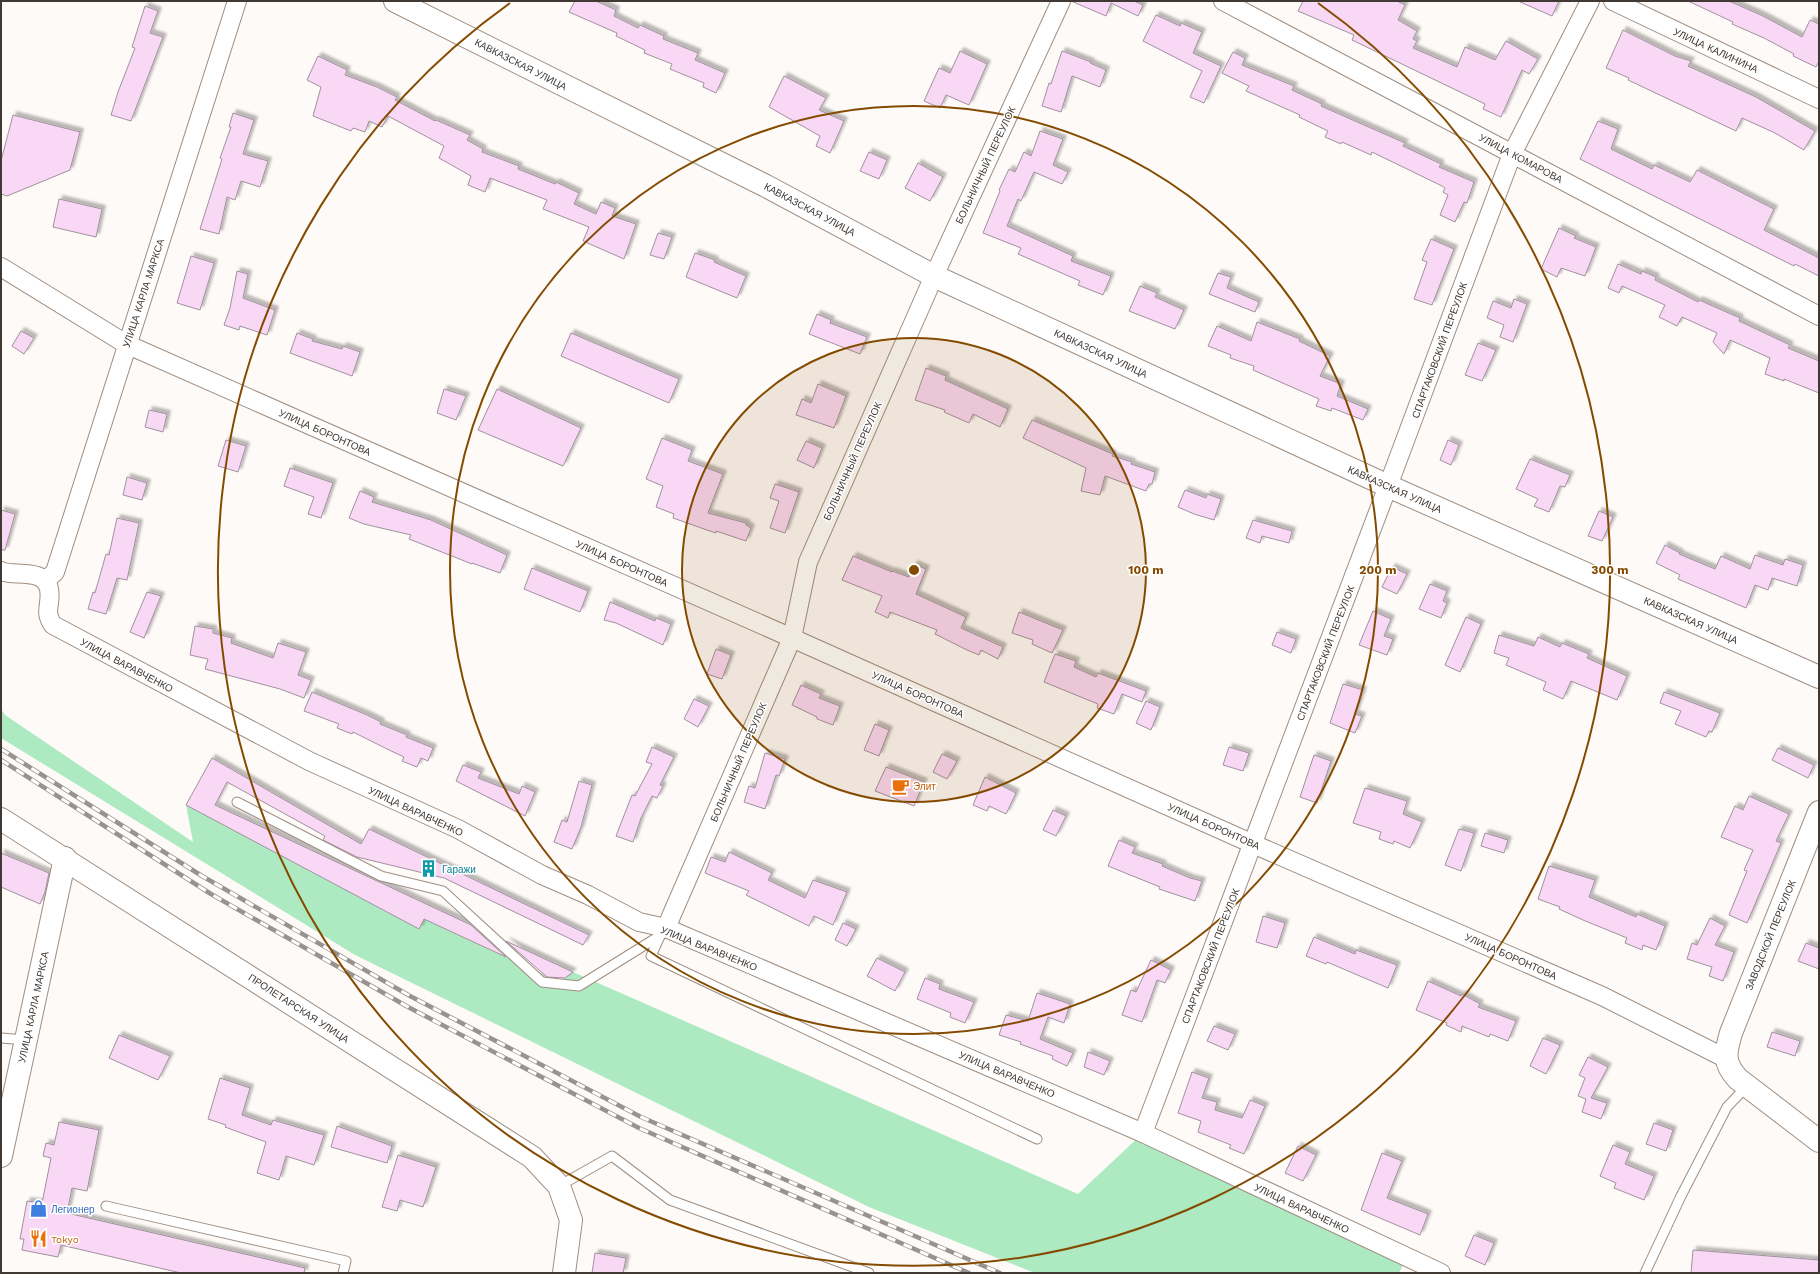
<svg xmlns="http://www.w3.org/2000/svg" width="1820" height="1274" font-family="'Work Sans',sans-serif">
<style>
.green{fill:#adeac2}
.building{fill:#f9d8f5;stroke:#a0919e;filter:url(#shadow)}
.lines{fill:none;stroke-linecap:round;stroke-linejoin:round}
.service-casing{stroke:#9f8e82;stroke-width:11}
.minor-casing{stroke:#9f8e82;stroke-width:20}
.tertiary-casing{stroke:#9f8e82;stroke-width:24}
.service{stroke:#fff;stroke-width:9}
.minor{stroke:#fff;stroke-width:18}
.tertiary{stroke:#fff;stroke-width:22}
.rail-casing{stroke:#99938f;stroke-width:4.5}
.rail{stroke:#fff;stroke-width:3;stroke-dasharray:9;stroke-linecap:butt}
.ring{fill:none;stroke:#844b00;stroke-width:2}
.labels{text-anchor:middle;stroke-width:3;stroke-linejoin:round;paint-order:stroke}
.street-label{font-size:10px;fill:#403934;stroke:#fff}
.food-label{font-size:10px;fill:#c56008;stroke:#fff;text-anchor:start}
.culture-label{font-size:10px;fill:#0d838f;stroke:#fff;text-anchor:start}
.shop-label{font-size:10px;fill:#366cbe;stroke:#fff;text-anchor:start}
.centre{fill:#844b00;stroke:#fff;stroke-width:2}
.ring-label{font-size:12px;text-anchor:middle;font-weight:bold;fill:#844b00;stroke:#fff;stroke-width:3;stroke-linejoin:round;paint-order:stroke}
</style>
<defs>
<filter id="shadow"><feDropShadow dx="3.5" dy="-3.5" stdDeviation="1" flood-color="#0004"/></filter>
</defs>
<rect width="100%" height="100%" fill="#fefaf7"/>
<!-- green -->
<polygon class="green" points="1,709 5,715 193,842 186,805 560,982 573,972 1078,1194 1143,1133 1407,1257 1399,1273 1035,1273 869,1207 355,955 1,738"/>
<!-- building -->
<g class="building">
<polygon points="575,1 596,1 616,10 614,16 638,28 640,25 664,36 663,39 698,53 695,60 725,73 716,93 703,87 704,83 670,69 672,64 644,53 645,50 616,36 617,33 569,12"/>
<polygon points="1071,1 1134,1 1143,5 1138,16 1111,3 1106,16"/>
<polygon points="1303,1 1397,1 1405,5 1398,20 1417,31 1413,39 1417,41 1413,48 1457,67 1465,47 1495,60 1506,41 1538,59 1529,74 1522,70 1501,117 1483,109 1485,104 1352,40 1354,35 1298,11"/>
<polygon points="1518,1 1559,1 1552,16"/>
<polygon points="1688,1 1729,1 1763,16 1802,37 1810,20 1819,24 1819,61 1816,67 1793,56 1794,54 1764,38 1732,24 1733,22"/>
<polygon points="145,6 158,11 150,33 163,37 131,121 111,115 118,92 135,48 132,47"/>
<polygon points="1156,15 1180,26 1181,23 1202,32 1193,53 1221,66 1204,103 1190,97 1202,71 1143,41"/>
<polygon points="1623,30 1675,56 1691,61 1688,66 1756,97 1815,131 1804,150 1775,133 1742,118 1736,131 1628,80 1629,78 1606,68"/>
<polygon points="960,51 987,64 969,105 946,95 940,108 924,101 939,68 950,73"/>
<polygon points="1062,51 1091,62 1090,63 1106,70 1100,87 1072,76 1061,112 1042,106 1049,83 1051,84"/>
<polygon points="1233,52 1245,58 1242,65 1294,86 1292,90 1322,104 1321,106 1405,143 1403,146 1441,164 1439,167 1474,182 1467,203 1464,202 1455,222 1440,215 1448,195 1443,192 1445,188 1442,186 1372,152 1371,155 1342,142 1341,144 1325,137 1328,131 1299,117 1300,115 1246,91 1249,86 1222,73"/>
<polygon points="318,56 347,70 345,75 377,87 397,97 395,100 435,121 436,120 470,135 467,140 483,149 482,152 519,166 518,169 555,184 556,182 579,193 574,204 596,214 601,202 615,208 612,216 636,224 624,259 583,241 589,227 543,209 547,200 490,178 485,192 468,185 471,176 439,158 444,146 388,116 382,127 369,121 365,132 353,128 351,131 313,116 321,87 307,80"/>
<polygon points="784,76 826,98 819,110 844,121 830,153 816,146 820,136 769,107"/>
<polygon points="233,113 254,120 243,154 268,161 260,187 241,181 235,200 227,197 219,234 200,229 222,159 220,158 231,127 229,127"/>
<polygon points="13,115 80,132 70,170 7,196 1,194 1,161"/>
<polygon points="1598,121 1618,129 1611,149 1652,169 1654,165 1690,182 1697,170 1774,209 1764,230 1819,258 1819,276 1795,264 1794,266 1580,159"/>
<polygon points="1040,131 1063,139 1053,165 1068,172 1062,184 1034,172 1021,201 1018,199 1007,226 1073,256 1071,261 1111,276 1103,295 1078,285 1080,281 1018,254 1021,248 983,233 1000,191 999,190 1009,169 1015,172 1024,152 1031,156"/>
<polygon points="869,152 887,160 879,179 860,171"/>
<polygon points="918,163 943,177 930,201 905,188"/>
<polygon points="59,199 102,209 96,237 53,227"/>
<polygon points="1559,228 1576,236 1574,238 1596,247 1585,276 1561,268 1557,277 1541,269"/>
<polygon points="658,233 672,237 664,259 650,255"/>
<polygon points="1431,239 1454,249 1432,305 1414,299 1427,262 1422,260"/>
<polygon points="695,253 715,260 714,262 746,276 737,298 686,277"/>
<polygon points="191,256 214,263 200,310 177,303"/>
<polygon points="1618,264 1641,274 1642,271 1656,277 1655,280 1698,302 1699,300 1740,318 1739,321 1790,345 1788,348 1819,361 1819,393 1784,379 1784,381 1765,374 1770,358 1730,340 1724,354 1713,342 1717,333 1682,317 1677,326 1659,317 1665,305 1622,286 1619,293 1608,288"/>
<polygon points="237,271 248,274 243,298 275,310 267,335 240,326 239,330 224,325 230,308"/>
<polygon points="1218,273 1231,277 1227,288 1259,302 1255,312 1209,294"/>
<polygon points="1140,286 1157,293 1155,297 1184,310 1175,329 1129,311"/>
<polygon points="1514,299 1527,304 1513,342 1500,337 1504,325 1487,318 1493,301 1511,308"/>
<polygon points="817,314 831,320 830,323 867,337 860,354 809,334"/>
<polygon points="1257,322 1300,339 1299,341 1330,356 1320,376 1341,384 1337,396 1368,409 1363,420 1332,408 1331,411 1316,406 1319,399 1253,370 1254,366 1230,358 1231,355 1208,346 1217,326 1251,341"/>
<polygon points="21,331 34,338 24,354 12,346"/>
<polygon points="297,333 313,339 312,341 342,349 343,346 360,352 352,376 290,353"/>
<polygon points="571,333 679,379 669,403 561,356"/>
<polygon points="1478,343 1496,350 1482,381 1465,375"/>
<polygon points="926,368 946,376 945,380 1008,409 1000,427 973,414 969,423 944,412 945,410 915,400"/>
<polygon points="818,384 846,396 834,428 796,415 802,399 811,403"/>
<polygon points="444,389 466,396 456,420 437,413"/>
<polygon points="497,389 581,428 563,466 478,430"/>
<polygon points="149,410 167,414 163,432 145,427"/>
<polygon points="1032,420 1113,454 1112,456 1132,462 1131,464 1155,472 1152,484 1149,484 1146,491 1105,476 1100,495 1081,491 1086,468 1023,438"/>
<polygon points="662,438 692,450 688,461 723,474 708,513 746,523 746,525 751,528 746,541 716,531 716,533 704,529 673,518 674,514 656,507 663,486 646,479"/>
<polygon points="226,440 246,446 238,472 218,466"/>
<polygon points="1448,440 1459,445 1451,465 1440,460"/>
<polygon points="806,441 822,448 814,468 797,460"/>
<polygon points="1530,459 1570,475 1565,487 1560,486 1549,512 1534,506 1538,499 1516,489"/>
<polygon points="290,468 333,483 321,518 308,514 314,497 284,486"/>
<polygon points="127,477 147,483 142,500 123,495"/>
<polygon points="775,484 799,492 785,533 770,528 779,501 770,498"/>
<polygon points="1185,490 1206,498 1207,494 1221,499 1214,520 1194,514 1178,507"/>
<polygon points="360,491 374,497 372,502 431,520 507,555 500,573 472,563 472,564 409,539 411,535 364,524 349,518"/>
<polygon points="1,510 15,514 5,550 1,550"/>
<polygon points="1599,511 1613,517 1602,541 1588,536"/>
<polygon points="117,518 139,523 127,580 117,578 106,614 88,609 93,592 95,593 106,554 109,555"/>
<polygon points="1253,520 1292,531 1289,543 1262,536 1260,543 1246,538"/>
<polygon points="1665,545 1680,553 1679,554 1715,569 1721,556 1750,569 1755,555 1783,565 1785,559 1803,565 1797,586 1772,578 1768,590 1755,585 1746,608 1678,579 1680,575 1656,563"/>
<polygon points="853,556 892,572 892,571 909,577 914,564 926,569 916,594 966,617 961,628 1003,647 998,659 981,650 979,655 967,650 935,634 937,630 890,612 888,618 875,612 882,596 842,580"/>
<polygon points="1392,567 1407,574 1397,594 1382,587"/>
<polygon points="532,568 588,591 580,612 524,589"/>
<polygon points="1430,584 1447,591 1443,601 1447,603 1441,618 1419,609"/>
<polygon points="147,592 161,596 144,638 130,632"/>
<polygon points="610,602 655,621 656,618 671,624 663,645 616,623 604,620"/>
<polygon points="1373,611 1391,619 1384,636 1393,639 1387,655 1359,645"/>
<polygon points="1019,612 1063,630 1052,653 1032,644 1033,640 1012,633"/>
<polygon points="1466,617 1481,624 1460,672 1445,665"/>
<polygon points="195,626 213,629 213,633 232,638 231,643 273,658 278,643 306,652 298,675 311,680 304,698 280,689 205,669 208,659 190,655"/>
<polygon points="1277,632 1296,639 1291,653 1272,645"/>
<polygon points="1499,635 1534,646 1538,637 1560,647 1562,643 1589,654 1587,658 1627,676 1617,700 1571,681 1563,699 1543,690 1546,682 1506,665 1509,658 1494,653"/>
<polygon points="716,649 731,655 722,679 707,674"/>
<polygon points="1055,654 1076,661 1074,667 1096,677 1098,673 1146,691 1142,702 1122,694 1114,714 1097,708 1098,704 1044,682"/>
<polygon points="1343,684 1363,690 1355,714 1362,716 1355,733 1330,723"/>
<polygon points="801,685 821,694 819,698 840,706 833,725 817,719 817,717 792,705"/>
<polygon points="312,692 367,715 381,722 380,724 407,735 406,737 433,748 428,761 421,758 417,767 402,761 404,757 387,749 353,732 352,734 337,728 339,724 304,711"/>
<polygon points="1664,692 1720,713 1712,732 1709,731 1706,737 1675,724 1681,711 1660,703"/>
<polygon points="694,699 709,706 698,727 684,719"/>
<polygon points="1146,701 1160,707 1151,730 1136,723"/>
<polygon points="875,724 889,730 879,756 864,750"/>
<polygon points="652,747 674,757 660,785 663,786 657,798 652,796 641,818 633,842 616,836 632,795 635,796 652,764 646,762"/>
<polygon points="1229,747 1249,753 1243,771 1223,765"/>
<polygon points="1778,748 1814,765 1808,778 1772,760"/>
<polygon points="765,753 785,759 779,776 776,775 765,809 744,802 749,786 755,788"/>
<polygon points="942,754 957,761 947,779 933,772"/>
<polygon points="1314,755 1331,761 1317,803 1300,797"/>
<polygon points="212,758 361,844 369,829 589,935 583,945 444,878 357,857 323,840 325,836 227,782 215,805 471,925 506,957 424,919 419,929 186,805"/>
<polygon points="463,765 481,772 478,778 519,794 522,786 535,792 525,816 456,781"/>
<polygon points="886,767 924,782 914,806 875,791"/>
<polygon points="985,777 1016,793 1006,814 989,806 987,811 973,805"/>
<polygon points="579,781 592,785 581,827 572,849 554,842 562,820 567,822"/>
<polygon points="1365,788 1407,801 1403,814 1422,822 1410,848 1394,841 1393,844 1379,839 1381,832 1353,823"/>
<polygon points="1749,796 1789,814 1776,841 1781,843 1747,923 1729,915 1747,871 1744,870 1753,850 1721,837 1735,806 1743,810"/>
<polygon points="1053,810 1066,816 1056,836 1043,830"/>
<polygon points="1459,829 1474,833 1461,871 1445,865"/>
<polygon points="1485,833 1508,840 1504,853 1481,846"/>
<polygon points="1119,840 1135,847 1132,853 1163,864 1162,866 1190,878 1202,881 1195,901 1159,889 1160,887 1108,866"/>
<polygon points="729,852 772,873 768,880 805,898 813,880 847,892 833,925 814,916 809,926 746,895 749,891 705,873 711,857 725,862"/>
<polygon points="1,853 49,873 45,892 40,904 1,887"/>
<polygon points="1549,866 1595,880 1589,897 1636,917 1637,914 1665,926 1656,950 1643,945 1642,950 1625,943 1627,938 1583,920 1559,909 1560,907 1538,899"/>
<polygon points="1263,916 1285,923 1277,948 1256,942"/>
<polygon points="1710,918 1725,926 1715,945 1734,952 1723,981 1709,976 1712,967 1687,959 1692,943 1697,945"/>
<polygon points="843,923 856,929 847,946 835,940"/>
<polygon points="1314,937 1355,954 1356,950 1397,965 1388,988 1327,962 1326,964 1306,956"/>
<polygon points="506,941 573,972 565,978 547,977"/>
<polygon points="1806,943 1819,948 1819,969 1798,961"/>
<polygon points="877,958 905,972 895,991 867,976"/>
<polygon points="1151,960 1171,970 1165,983 1157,980 1142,1022 1122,1015 1131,990 1136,992"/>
<polygon points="925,978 940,984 939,989 974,1002 965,1023 950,1017 951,1013 917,999"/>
<polygon points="1428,981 1461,996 1462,994 1480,1004 1478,1007 1516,1021 1508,1041 1490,1034 1489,1037 1462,1026 1461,1032 1446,1025 1447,1023 1416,1010"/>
<polygon points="1037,993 1070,1004 1064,1023 1048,1017 1040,1039 1073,1053 1067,1066 1052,1059 1053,1056 1020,1044 1021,1042 999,1035 1006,1015 1028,1021"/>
<polygon points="1214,1026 1235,1034 1228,1050 1207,1041"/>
<polygon points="1772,1032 1800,1041 1795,1056 1767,1047"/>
<polygon points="119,1035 170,1056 158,1080 109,1058"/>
<polygon points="1543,1038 1560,1045 1546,1074 1530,1066"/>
<polygon points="1088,1052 1110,1061 1104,1075 1084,1067"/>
<polygon points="1588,1057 1608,1067 1591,1098 1607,1103 1601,1119 1582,1112 1586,1099 1578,1096 1585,1078 1579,1075"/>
<polygon points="1192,1072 1209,1078 1202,1098 1217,1102 1215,1110 1242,1118 1250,1100 1265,1106 1244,1154 1229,1148 1231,1145 1198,1132 1201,1121 1178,1113"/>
<polygon points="220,1078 250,1088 242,1115 271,1125 273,1120 324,1135 314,1165 286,1156 279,1180 257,1173 266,1142 225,1127 226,1125 208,1119"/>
<polygon points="59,1122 99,1130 87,1191 72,1188 67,1213 305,1268 304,1273 181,1273 61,1245 58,1257 22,1250 24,1239 20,1239 27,1201 42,1203 51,1158 43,1156 46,1143 54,1145"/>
<polygon points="1654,1123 1673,1130 1666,1151 1646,1144"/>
<polygon points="337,1126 392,1146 387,1163 331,1147"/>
<polygon points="1613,1145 1630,1152 1625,1164 1654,1176 1644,1200 1614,1188 1616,1183 1600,1176"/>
<polygon points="1298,1146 1316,1155 1303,1181 1285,1173"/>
<polygon points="1382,1153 1402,1161 1387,1198 1428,1214 1420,1235 1361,1210"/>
<polygon points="398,1155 436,1167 423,1207 400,1200 397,1211 382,1207"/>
<polygon points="1474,1235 1494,1243 1485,1265 1465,1256"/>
<polygon points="1693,1250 1819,1260 1819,1273 1691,1273"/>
<polygon points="595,1253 626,1258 623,1273 592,1273"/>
</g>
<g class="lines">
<defs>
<g id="service">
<polyline points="237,802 381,876 443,891 542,982 579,986 661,935"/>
<polyline points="661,934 651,956 1037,1139"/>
<polyline points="1,1038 26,1040"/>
<polyline points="559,1186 612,1156 670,1200 869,1273"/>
<polyline points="106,1206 346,1261 343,1273"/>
<polyline points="1645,1273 1681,1196 1727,1107 1747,1086"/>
</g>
<g id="minor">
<polyline points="1223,1 1819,316"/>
<polyline points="1613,1 1819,99"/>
<polyline points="1,267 126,344 792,638 1253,844 1602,996 1727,1059"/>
<path d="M1,571c11,6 44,-4 48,18 3,15 -6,22 4,36l256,136 149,68 84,46 46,20 51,27 27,6 477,205 298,140"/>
<polyline points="45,581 55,572 237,1"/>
<polyline points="666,928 792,638 808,562 934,276 1061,1"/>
<polyline points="1143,1133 1388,486 1512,154 1590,1"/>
</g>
<g id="tertiary">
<polyline points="395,1 766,186 934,276 1388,486 1819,677"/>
<path d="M1819,812l-88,221c-6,20 -8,30 7,46l81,62"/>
<polyline points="1,819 532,1157 559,1186 571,1220 564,1273"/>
<polyline points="1,1156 65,858"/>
</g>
</defs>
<!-- service casing -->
<use href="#service" class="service-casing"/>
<!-- minor casing -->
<use href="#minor" class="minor-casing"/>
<!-- tertiary casing -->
<use href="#tertiary" class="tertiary-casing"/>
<!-- service -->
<use href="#service" class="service"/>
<!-- minor -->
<use href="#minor" class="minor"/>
<!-- tertiary -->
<use href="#tertiary" class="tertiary"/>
<defs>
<g id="rail">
<polyline points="1,749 202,876 410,996 641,1117 1000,1273"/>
<polyline points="1,760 211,894 408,1007 639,1128 969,1273"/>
</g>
</defs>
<!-- rail casing -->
<use href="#rail" class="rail-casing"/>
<!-- rail -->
<use href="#rail" class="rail"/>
</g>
<!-- distance rings -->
<circle cx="914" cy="570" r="232" fill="#844b00" fill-opacity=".12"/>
<g class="ring">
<circle cx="914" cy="570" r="232"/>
<circle cx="914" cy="570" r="464"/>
<path d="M1318 3A696 696 0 1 1 510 3"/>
</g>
<!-- icons -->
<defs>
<symbol id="cafe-bare" viewBox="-9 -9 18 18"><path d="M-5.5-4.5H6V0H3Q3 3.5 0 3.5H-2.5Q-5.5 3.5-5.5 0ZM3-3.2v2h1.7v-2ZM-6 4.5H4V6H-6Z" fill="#e8710a" stroke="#fff" stroke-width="2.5" paint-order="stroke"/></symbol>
<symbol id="building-bare" viewBox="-9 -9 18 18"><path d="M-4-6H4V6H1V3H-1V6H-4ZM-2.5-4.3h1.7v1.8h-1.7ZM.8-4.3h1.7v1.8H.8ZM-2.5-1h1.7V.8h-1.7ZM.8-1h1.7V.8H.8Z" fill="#0f9aa8" stroke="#fff" stroke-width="2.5" paint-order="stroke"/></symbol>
<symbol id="shop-bare" viewBox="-9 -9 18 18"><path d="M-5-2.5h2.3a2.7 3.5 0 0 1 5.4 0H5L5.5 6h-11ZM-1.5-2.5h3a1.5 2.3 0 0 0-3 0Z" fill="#3f7fe0" stroke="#fff" stroke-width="2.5" paint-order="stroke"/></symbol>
<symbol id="restaurant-bare" viewBox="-9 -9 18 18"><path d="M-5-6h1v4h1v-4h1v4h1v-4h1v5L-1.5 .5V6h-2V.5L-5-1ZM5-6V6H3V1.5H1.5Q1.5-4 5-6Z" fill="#e8710a" stroke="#fff" stroke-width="2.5" paint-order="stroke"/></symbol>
</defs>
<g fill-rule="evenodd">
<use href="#cafe-bare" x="888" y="774" width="25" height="25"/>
<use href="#building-bare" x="416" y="856" width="25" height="25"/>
<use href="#shop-bare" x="26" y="1196" width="25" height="25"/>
<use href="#restaurant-bare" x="26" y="1226" width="25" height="25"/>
</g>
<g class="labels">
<!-- street labels -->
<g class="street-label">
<text transform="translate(1716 50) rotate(25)" y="4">УЛИЦА КАЛИНИНА</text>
<text transform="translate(521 64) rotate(27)" y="4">КАВКАЗСКАЯ УЛИЦА</text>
<text transform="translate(1521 158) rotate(28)" y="4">УЛИЦА КОМАРОВА</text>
<text transform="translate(985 165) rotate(-65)" y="4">БОЛЬНИЧНЫЙ ПЕРЕУЛОК</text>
<text transform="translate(810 209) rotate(28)" y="4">КАВКАЗСКАЯ УЛИЦА</text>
<text transform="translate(143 293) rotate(-72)" y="4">УЛИЦА КАРЛА МАРКСА</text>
<text transform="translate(1439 350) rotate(-70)" y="4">СПАРТАКОВСКИЙ ПЕРЕУЛОК</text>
<text transform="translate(1101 353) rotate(25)" y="4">КАВКАЗСКАЯ УЛИЦА</text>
<text transform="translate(325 432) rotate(24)" y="4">УЛИЦА БОРОНТОВА</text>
<text transform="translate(852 461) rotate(-66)" y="4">БОЛЬНИЧНЫЙ ПЕРЕУЛОК</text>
<text transform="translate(1395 489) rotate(24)" y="4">КАВКАЗСКАЯ УЛИЦА</text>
<text transform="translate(622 563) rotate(24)" y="4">УЛИЦА БОРОНТОВА</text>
<text transform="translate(1691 620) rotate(24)" y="4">КАВКАЗСКАЯ УЛИЦА</text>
<text transform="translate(1325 653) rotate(-69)" y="4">СПАРТАКОВСКИЙ ПЕРЕУЛОК</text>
<text transform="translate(127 665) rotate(28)" y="4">УЛИЦА ВАРАВЧЕНКО</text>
<text transform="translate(918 694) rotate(24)" y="4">УЛИЦА БОРОНТОВА</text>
<text transform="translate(738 762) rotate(-67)" y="4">БОЛЬНИЧНЫЙ ПЕРЕУЛОК</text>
<text transform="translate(416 811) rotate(25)" y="4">УЛИЦА ВАРАВЧЕНКО</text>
<text transform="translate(1214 826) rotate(24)" y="4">УЛИЦА БОРОНТОВА</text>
<text transform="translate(1770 935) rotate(-68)" y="4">ЗАВОДСКОЙ ПЕРЕУЛОК</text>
<text transform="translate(709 948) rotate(22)" y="4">УЛИЦА ВАРАВЧЕНКО</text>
<text transform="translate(1210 956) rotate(-69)" y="4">СПАРТАКОВСКИЙ ПЕРЕУЛОК</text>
<text transform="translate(1511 956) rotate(24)" y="4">УЛИЦА БОРОНТОВА</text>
<text transform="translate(33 1007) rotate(-78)" y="4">УЛИЦА КАРЛА МАРКСА</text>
<text transform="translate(299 1008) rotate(33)" y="4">ПРОЛЕТАРСКАЯ УЛИЦА</text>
<text transform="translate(1007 1074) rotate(23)" y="4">УЛИЦА ВАРАВЧЕНКО</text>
<text transform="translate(1302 1208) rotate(25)" y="4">УЛИЦА ВАРАВЧЕНКО</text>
</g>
<!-- food labels -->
<g class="food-label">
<text x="913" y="790">Элит</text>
<text x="51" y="1243">Tokyo</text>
</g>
<!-- culture labels -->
<g class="culture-label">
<text x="442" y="873">Гаражи</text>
</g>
<!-- shop labels -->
<g class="shop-label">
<text x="51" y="1213">Легионер</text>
</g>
</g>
<circle cx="914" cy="570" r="6" class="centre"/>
<g class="ring-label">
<text x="1146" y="574">100 m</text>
<text x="1378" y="574">200 m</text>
<text x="1610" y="574">300 m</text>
</g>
<!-- border -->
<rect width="1820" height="1274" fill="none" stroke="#403934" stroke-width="4"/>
</svg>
